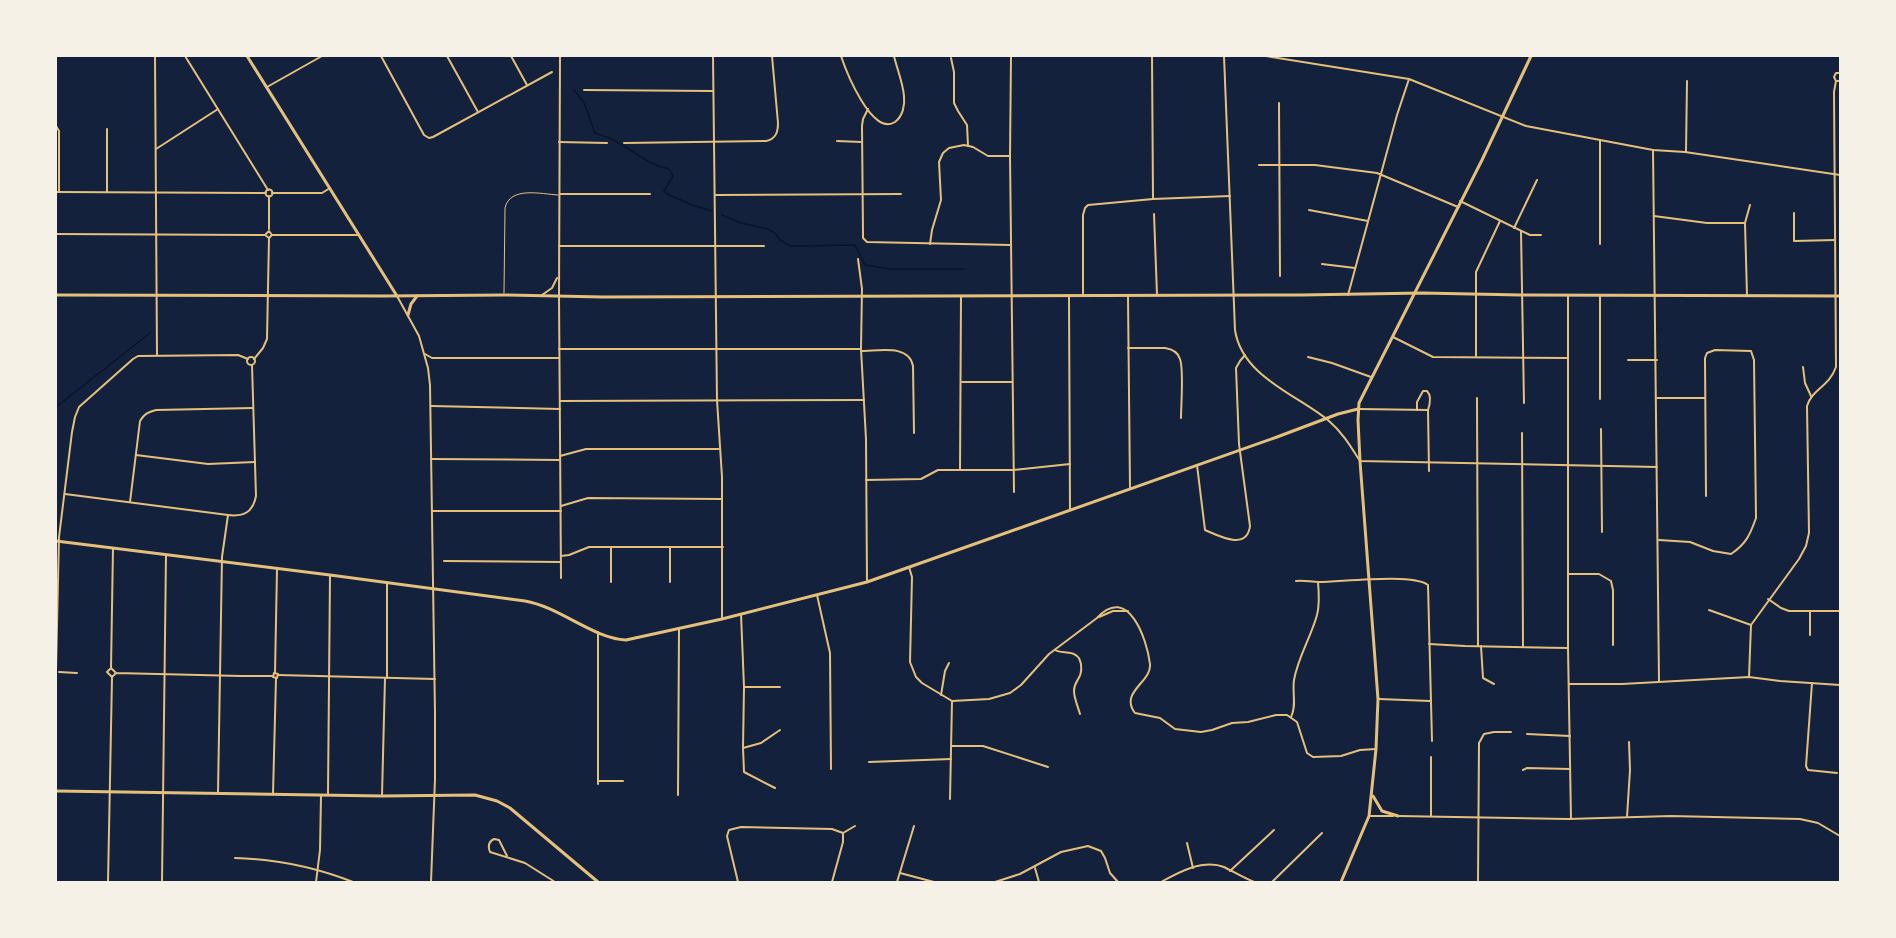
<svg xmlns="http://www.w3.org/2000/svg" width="1896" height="938" font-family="Quicksand,sans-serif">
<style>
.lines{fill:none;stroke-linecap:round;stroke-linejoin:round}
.stream{stroke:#0b132b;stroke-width:1.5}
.service{stroke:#e5c07b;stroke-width:1}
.minor{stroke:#e5c07b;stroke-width:2}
.tertiary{stroke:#e5c07b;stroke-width:2}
.secondary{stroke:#e5c07b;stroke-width:3}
</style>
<rect width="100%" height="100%" fill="#14213d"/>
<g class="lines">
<!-- stream -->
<g class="stream">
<path d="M574,90l10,13 11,30c9,3 18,6 27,12 16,9 27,20 47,24l4,7 -9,15 3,3 25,11 20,6"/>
<polyline points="722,215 741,223 768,229 776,234 780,240 791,246 855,245 865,265 890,269 964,269"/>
<polyline points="56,407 150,333"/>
</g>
<!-- service -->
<path class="service" d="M504,293l1,-85c5,-22 36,-14 53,-13"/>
<!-- minor -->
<g class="minor">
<polyline points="56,56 65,56"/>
<polyline points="128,56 155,56"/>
<polyline points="155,56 157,355"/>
<polyline points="185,56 268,190"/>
<polyline points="381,56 424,135 429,138 433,137 552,72"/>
<polyline points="447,56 478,112"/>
<polyline points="511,56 527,85"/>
<polyline points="713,56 717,400 722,477 722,619"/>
<path d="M841,56c5,15 31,81 54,66 8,-6 10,-17 9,-26 -1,-13 -7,-27 -10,-40"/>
<polyline points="1011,56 1010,156 1014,492"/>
<polyline points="1152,56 1153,199"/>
<path d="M1224,56l11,274c7,47 63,65 94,91 14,12 22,26 31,40l297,6"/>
<polyline points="951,58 954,72 954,103 958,111 967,125 968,146"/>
<polyline points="1840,73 1836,73 1834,77 1836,81 1840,81"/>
<polyline points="267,87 322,56"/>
<polyline points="584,90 713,91"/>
<polyline points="1279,103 1280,276"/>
<polyline points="868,109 863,119 862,126 863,234 863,238 867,242 1010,245"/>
<polyline points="56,126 59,131 59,191"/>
<polyline points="107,129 107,192"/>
<polyline points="837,141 861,142"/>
<polyline points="1600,141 1600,244"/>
<polyline points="559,142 607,143"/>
<path d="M624,143l142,-2c10,-2 12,-9 12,-18l-6,-67"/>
<polyline points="156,149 218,109"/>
<polyline points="1653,150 1659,681"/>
<polyline points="1686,152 1687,81"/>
<polyline points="1259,165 1315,165 1377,173 1458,207"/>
<circle cx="269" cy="193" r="3.5"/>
<polyline points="56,192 266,193"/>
<polyline points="272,193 322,193 330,188"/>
<polyline points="560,194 650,194"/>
<polyline points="716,195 901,194"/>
<polyline points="1460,201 1530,235 1541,235"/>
<polyline points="1309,210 1368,221"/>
<polyline points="1794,213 1794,241 1835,240"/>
<polyline points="1154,214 1157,295"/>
<polyline points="1654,216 1707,223 1745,223"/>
<polyline points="1514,228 1537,180"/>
<polyline points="269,229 269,196"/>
<polyline points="1521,231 1524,403"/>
<polyline points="56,234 265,235"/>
<polyline points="272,235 269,231 265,235 269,238 272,235 359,235"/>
<polyline points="930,244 932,230 941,200 939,162 943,153 949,148 964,145 973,147 988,156 1010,156"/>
<polyline points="559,246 764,246"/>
<polyline points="858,259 862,289 861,349 866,439 867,582"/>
<polyline points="1322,264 1355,268"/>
<polyline points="1348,295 1397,115 1409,79"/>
<polyline points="1568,295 1568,648 1571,819"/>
<polyline points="1600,295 1600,399"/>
<polyline points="1747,295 1745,223 1750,205"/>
<polyline points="559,296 561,578"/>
<polyline points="1069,296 1070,510"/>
<polyline points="1083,296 1083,215 1085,208 1088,205 1153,199 1230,196"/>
<polyline points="1128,297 1130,489"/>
<polyline points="1393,337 1433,357 1568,358"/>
<path d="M1128,348h37c7,1 13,4 15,11 4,11 1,46 1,59"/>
<polyline points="559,349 861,349"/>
<path d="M861,351c18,0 48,-7 52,15l1,67"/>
<polyline points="425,354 432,358 559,358"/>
<polyline points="1476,356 1476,272 1500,221"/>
<polyline points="1308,357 1332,363 1371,377"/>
<circle cx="251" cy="361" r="4"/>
<polyline points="254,359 263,348 267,339 269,238"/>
<polyline points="1628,360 1657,360"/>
<polyline points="1803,367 1805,383 1811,396"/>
<polyline points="962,382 1012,382"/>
<polyline points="1477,398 1478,646"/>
<polyline points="1657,398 1705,398"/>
<polyline points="560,401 864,400"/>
<polyline points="431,406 560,409"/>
<polyline points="1359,409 1428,410"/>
<path d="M1417,410v-8l6,-11h4c5,5 3,13 1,19l1,61"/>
<polyline points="1601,429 1602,532"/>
<polyline points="1522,433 1523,647"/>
<polyline points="136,455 208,464 255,462"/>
<polyline points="560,456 586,449 719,449"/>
<polyline points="431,459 560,460"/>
<path d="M1197,465l8,65c14,6 42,21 45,-4l-11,-82 -3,-76 4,-7 5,-6"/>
<polyline points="960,470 961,296"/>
<polyline points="866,480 921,479 938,470 1013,470 1070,464"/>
<polyline points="65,494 228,515"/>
<path d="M130,502l10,-81c4,-7 8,-9 16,-11l97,-2"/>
<polyline points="561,506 588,498 722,499"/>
<polyline points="432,511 561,511"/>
<path d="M1659,540l31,2 23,9 18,3c15,-10 19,-19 25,-36l-2,-158 -3,-9 -36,-1 -8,3 -2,5 1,138"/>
<polyline points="611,547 611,582"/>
<polyline points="670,547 670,582"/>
<polyline points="561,556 569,555 589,547 723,547"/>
<polyline points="444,561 561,562"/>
<path d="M909,567l3,10 -2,85 6,15 6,6 30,18 37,-2 21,-6 11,-8 28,-31 48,-36c31,-34 50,21 53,46 2,18 -31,28 -15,49l25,5 15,11 26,3 11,-2 20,-7 16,-1 28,-7h11l10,7 10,31 6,4 28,-1 19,-6 16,-1"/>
<polyline points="1568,574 1599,574 1611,581 1613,590 1613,645"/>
<path d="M1296,581c8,-1 15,1 23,1 22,0 94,-9 109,3l4,156"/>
<polyline points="817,595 830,653 831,769"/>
<polyline points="1768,599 1781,608 1789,611 1840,611"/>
<polyline points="1709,610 1751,625"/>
<polyline points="1810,612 1810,635"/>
<polyline points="741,614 744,687 743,748 744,772 775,788"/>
<polyline points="1099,617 1113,611 1128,611"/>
<polyline points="1429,644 1465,646 1567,648"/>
<polyline points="1481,646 1483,678 1494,684"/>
<path d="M1055,650c6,4 16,0 22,6 3,2 3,5 4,8 2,16 -7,15 -7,27 0,7 4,16 6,23"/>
<polyline points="111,668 113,548"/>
<polyline points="56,669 59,537 72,432 75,417 79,407 133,359 138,356 238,355 248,359"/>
<polyline points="59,672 77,673"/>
<polyline points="116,673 112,677 107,672 111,668 116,673 241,676 273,676"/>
<polygon points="274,673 278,674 277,678 273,677"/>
<polyline points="275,673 277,569"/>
<polyline points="278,675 435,679"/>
<path d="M1749,677l2,-52 48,-66 7,-13 3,-13 -2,-127c5,-17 22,-19 29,-39l-2,-275 2,-11"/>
<polyline points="387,678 387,582"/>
<polyline points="1812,683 1806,766 1808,770 1837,773"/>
<polyline points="1569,684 1622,684 1749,677 1780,681 1840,685"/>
<polyline points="744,687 780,687"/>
<polyline points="941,695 945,671 949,663"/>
<polyline points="1379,699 1430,701"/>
<path d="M1291,717c6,-12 1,-24 3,-37 4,-23 17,-43 23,-65 3,-11 2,-22 1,-33"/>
<polyline points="56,730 56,675"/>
<polyline points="1527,734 1570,736"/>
<polyline points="951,746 983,746 1048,767"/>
<polyline points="743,748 761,743 780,730"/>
<polyline points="1431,757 1431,816"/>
<polyline points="869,762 951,759"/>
<polyline points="1523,770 1527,768 1570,769"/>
<polyline points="598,781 623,781"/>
<polyline points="598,784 598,632"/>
<path d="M218,793l4,-236 6,-42c16,2 25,-3 28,-19l-4,-131"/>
<polyline points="273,794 276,678"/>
<polyline points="328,794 330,575"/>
<polyline points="382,795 385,678"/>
<polyline points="678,795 679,629"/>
<polyline points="950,799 952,701"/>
<polyline points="1627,817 1630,770 1629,742"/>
<polyline points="843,833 855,826"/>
<polyline points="1187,843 1193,868"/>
<path d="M507,856l-8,-16 -5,-1c-6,3 -6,8 -4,13l35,11 30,19"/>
<path d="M235,858c41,1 80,9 118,24"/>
<polyline points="1035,868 1039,882"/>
<polyline points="1230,871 1274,830"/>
<polyline points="900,873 934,882"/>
<polyline points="108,882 112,677"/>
<polyline points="162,882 166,555"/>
<polyline points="316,882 320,850 321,796"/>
<polyline points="738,882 727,836 729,830 741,827 832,829 843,833 843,842 832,882"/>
<polyline points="897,882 914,826"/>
<polyline points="995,882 1020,874 1061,852 1088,846 1101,851 1105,858 1110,873 1118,882"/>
<path d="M1161,882c18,-10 42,-23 63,-15 10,5 20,11 30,15"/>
<polyline points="1272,882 1322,833"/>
<polyline points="1478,882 1479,743 1484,734 1494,732 1511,732"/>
</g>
<!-- tertiary -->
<g class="tertiary">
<polyline points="1266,56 1409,79 1526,126 1653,150 1685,152 1840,175"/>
<polyline points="542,295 552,288 557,278"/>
<polyline points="397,296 419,336 428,368 430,385 435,713 435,779 431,882"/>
<polyline points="559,296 560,56"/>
<polyline points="1369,816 1393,816"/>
<polyline points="1399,816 1568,819 1671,816 1800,819 1818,823 1840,836"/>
</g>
<!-- secondary -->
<g class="secondary">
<polyline points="247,56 397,296"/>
<polyline points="56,295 383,296 504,295 603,297 1301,295 1422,293 1521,295 1840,296"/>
<polyline points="408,315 411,304 417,296"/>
<path d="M56,541l274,34 195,26c35,6 67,37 101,39l96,-21 145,-37 410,-145 61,-23 20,-5"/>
<polyline points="56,791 382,796 475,795 497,801 510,808 598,882"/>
<polyline points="1373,796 1382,811 1398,816"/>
<polyline points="1341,882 1369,816 1376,749 1378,699 1360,461 1358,420 1359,403 1482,160 1531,56"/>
</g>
</g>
<!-- border -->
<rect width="1896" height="938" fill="none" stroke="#f6f1e7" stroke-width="114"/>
</svg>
